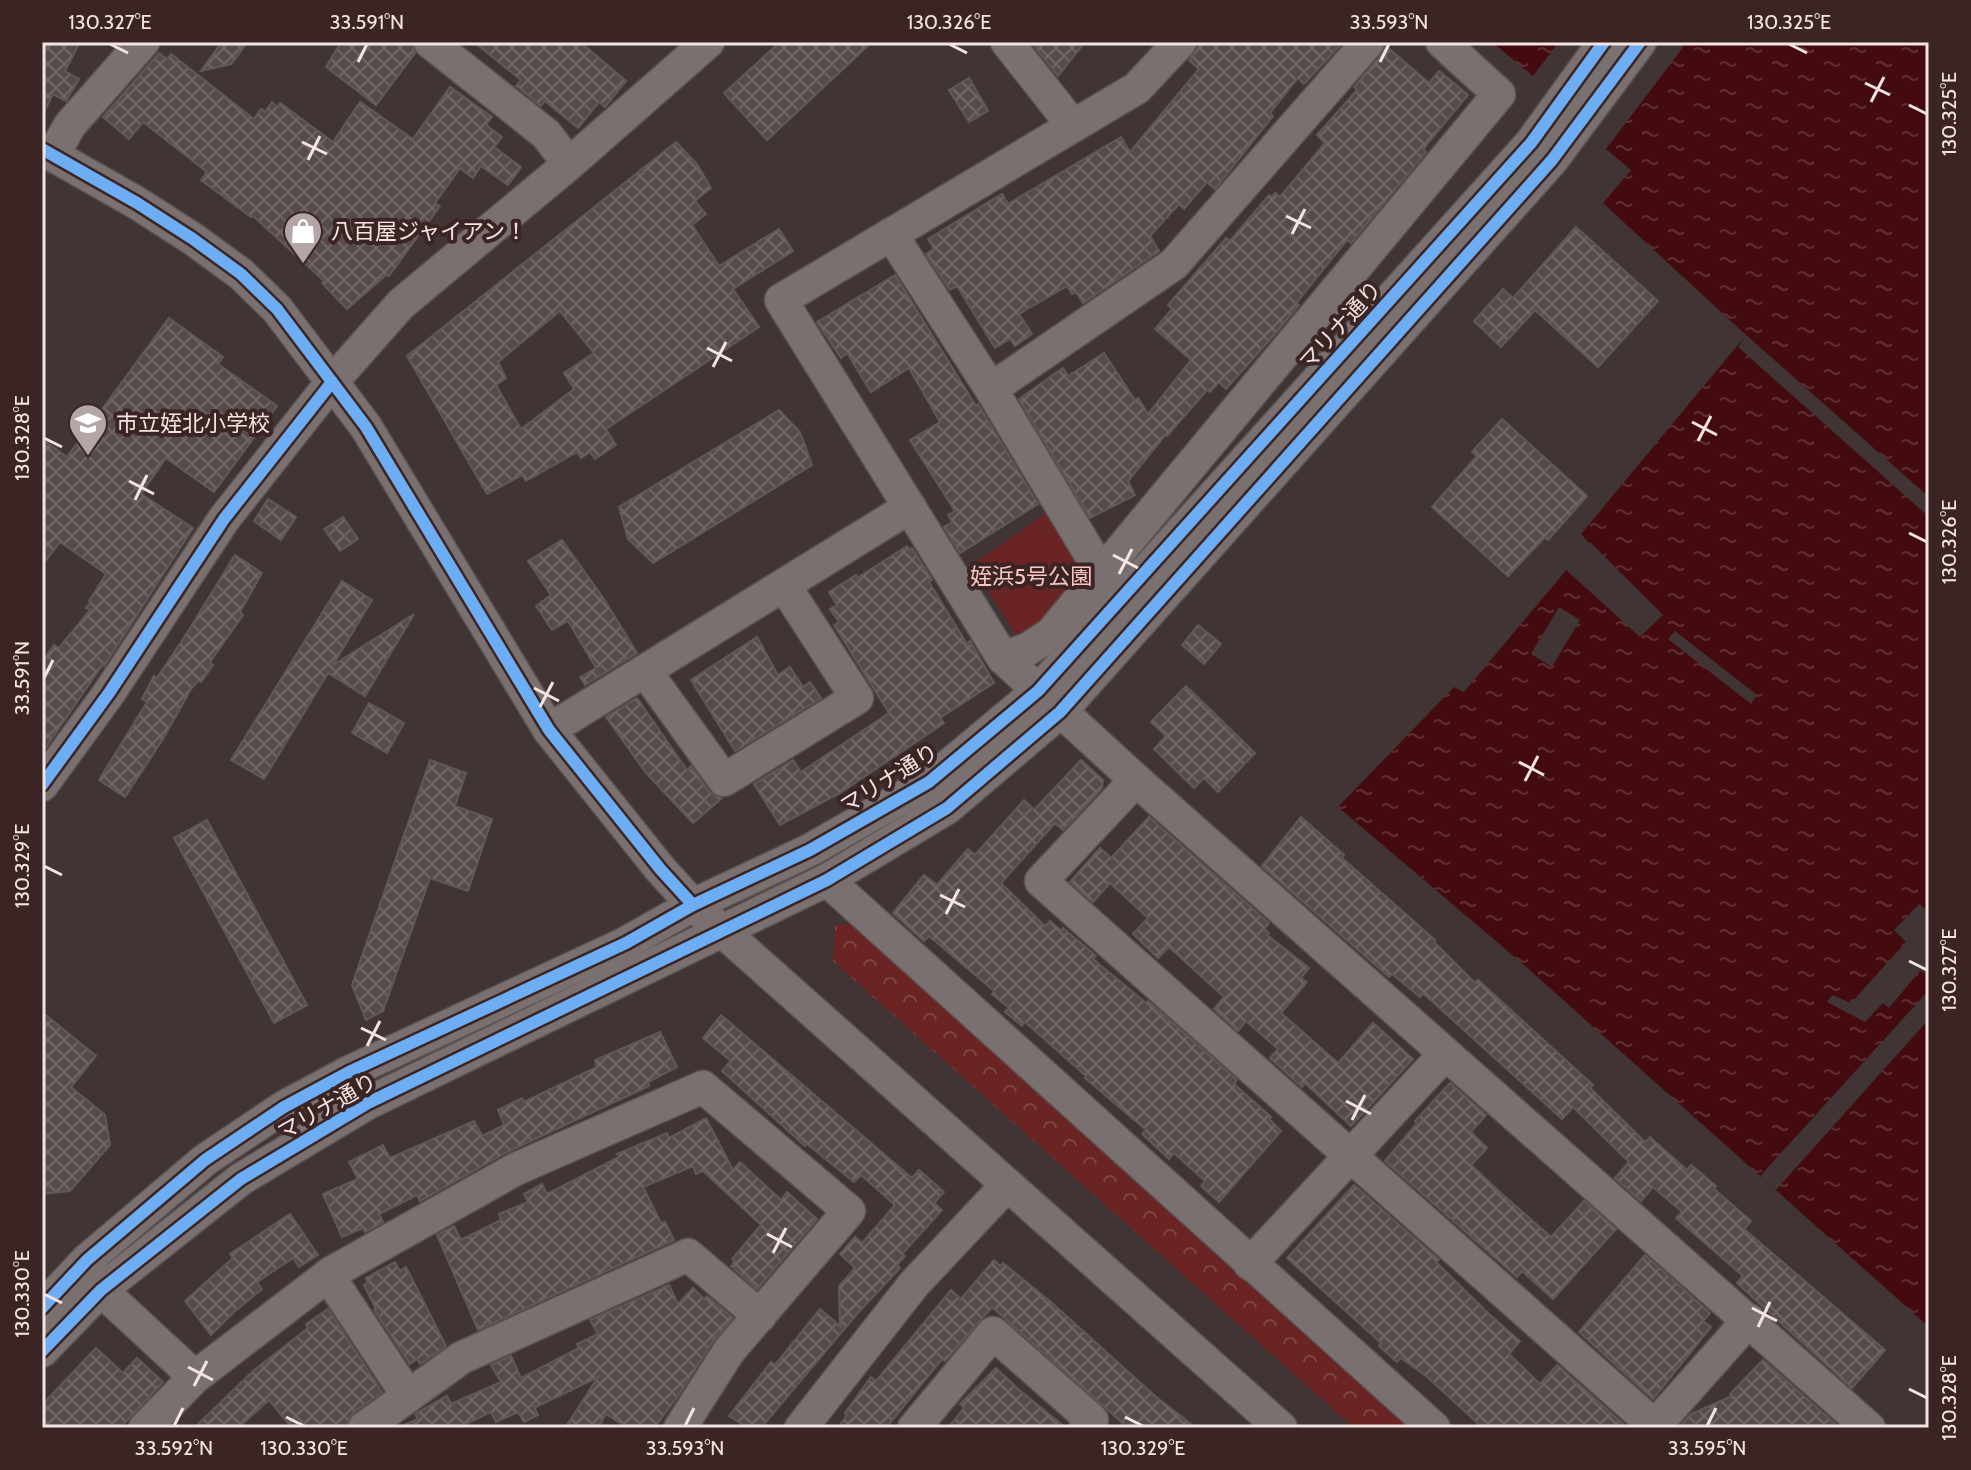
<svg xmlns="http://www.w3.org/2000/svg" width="1971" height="1470" font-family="Cabin,'Noto Sans JP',sans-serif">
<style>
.green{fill:#6a2424}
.forest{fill:url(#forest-crowns)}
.water{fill:url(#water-ripples)}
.pier{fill:#403434}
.building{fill:url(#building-cross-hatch);stroke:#635858;stroke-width:2;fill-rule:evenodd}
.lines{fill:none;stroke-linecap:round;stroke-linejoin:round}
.minor-casing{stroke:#5c5150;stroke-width:35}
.minor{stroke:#7a706f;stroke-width:32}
.cycleway-casing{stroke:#3b2524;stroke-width:17}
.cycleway{stroke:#6dadf4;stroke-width:12}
.ticks{fill:none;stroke:#f3e4e3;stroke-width:3}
.labels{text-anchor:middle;stroke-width:8;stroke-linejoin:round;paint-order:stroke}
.poi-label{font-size:22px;fill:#f3e4e3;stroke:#3b2524;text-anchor:start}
.street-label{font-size:22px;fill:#f3e4e3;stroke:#3b2524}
.park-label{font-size:22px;fill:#f8c7c3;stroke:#3b2524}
.neatline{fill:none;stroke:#f3e4e3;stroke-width:3}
.ticks-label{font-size:20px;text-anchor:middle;fill:#f3e4e3}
</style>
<defs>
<pattern id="forest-crowns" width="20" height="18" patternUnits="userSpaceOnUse" patternTransform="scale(2)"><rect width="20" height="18" fill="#6a2424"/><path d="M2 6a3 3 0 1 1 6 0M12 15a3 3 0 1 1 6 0" fill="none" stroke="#804444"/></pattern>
<pattern id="water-ripples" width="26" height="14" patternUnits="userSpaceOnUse" patternTransform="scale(2)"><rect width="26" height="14" fill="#430b0f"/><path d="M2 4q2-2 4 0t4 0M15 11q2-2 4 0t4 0" fill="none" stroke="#5f2e32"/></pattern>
<pattern id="building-cross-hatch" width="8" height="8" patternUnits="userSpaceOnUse" patternTransform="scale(2)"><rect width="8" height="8" fill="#554b4a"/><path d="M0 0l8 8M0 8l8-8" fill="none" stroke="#6e6564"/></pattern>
</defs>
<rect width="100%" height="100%" fill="#403434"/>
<!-- green -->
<polygon class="green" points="1049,511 1088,575 1038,634 1017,636 972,565"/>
<!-- forest -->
<polygon class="forest" points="853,924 1422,1428 1354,1428 833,961 835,925"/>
<!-- water -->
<g class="water">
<polygon points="1492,42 1559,42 1533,76"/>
<polygon points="1687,42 1929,42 1929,1327 1524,965 1338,807 1454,687 1464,692 1589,543 1581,534 1746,335 1603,203 1631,170 1606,149"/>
</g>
<!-- pier -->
<g class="pier">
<polygon points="1746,335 1929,497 1929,517 1738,347"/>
<polygon points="1590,542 1663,615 1640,637 1565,569"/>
<polygon points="1559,607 1580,620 1552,667 1531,654"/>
<polygon points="1675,631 1757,695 1751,704 1668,639"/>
<polygon points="1919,904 1929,912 1929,968 1924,973 1920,971 1889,1008 1883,1003 1865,1022 1827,1002 1832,995 1851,1003 1906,942 1894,930"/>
<polygon points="1929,990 1929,1019 1776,1190 1760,1176"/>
</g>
<!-- building -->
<g class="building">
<polygon points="42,42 80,42 65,71 79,79 66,101 53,94 42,116"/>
<polygon points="222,42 248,42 231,64 201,71"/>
<polygon points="341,42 411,42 415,53 376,105 326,67"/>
<polygon points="474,42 580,42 626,81 605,107 599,102 578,128 545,101 541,106 518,87 516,86 521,80"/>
<polygon points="780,42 872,42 767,140 724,93"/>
<polygon points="1031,42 1085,42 1058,76"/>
<polygon points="1198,42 1343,42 1304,84 1298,78 1270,113 1273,116 1215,189 1207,182 1184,209 1179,204 1150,236 1159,251 1083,303 1076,292 1072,294 1067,286 1019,314 1032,334 1015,346 1010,339 995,348 957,286 950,290 926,254 934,249 928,239 1002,194 1008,204 1121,137 1130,152 1199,69 1189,60 1198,47"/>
<polygon points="1386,46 1429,83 1439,71 1468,95 1423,149 1426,152 1418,162 1351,243 1347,240 1296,303 1299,305 1273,336 1226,389 1219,382 1210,392 1207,390 1167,436 1166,434 1128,481 1135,495 1090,518 1019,399 1063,368 1068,376 1104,353 1135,400 1138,398 1148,414 1191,360 1155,329 1172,309 1168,305 1226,238 1230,241 1269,195 1272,197 1275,193 1280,197 1325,143 1317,135 1357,90 1354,87 1382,54"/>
<polygon points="159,53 167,59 171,54 254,119 261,109 265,112 272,102 277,107 280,103 333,142 360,102 413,139 450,87 492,117 486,125 502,137 494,147 521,167 508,185 481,166 473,178 460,168 435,203 440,206 389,276 386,275 347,309 322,283 324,281 253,216 251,217 201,180 207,172 143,122 129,139 103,117"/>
<polygon points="969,78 988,111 969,122 949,90"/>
<path d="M676,142l21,22 14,24 -16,13 11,13 -14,11 27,41 60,-37 14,22 -60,38 26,38 -153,102 10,16 -21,14 -5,-7 -9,6 -4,-6 -51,29 -4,-6 -35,19 -80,-138zM560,311l34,42 -30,20 10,16 -53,40 -25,-44 10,-7 -8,-16z"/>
<polygon points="1576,227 1658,301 1598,367 1535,310 1501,347 1474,321 1503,289 1513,298"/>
<polygon points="895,275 976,406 978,404 1038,504 960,553 944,527 952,522 948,515 955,511 910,440 940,422 909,368 871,392 847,353 841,358 817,322"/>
<polygon points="169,318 223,357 218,364 277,406 214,492 166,458 141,494 193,528 104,666 103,664 42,753 42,662 54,645 59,648 90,610 86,608 90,603 89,601 106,574 60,542 42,566 42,439 67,457"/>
<polygon points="779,410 800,432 812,465 653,563 628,539 619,507"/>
<polygon points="1502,419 1587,496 1548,540 1545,537 1508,576 1432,507 1477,456 1472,452"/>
<polygon points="268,499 296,517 281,540 254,521"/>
<polygon points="343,517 358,539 340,551 324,529"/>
<polygon points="562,540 604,599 637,653 585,685 580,677 596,668 568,621 552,630 536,606 551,595 528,561"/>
<polygon points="907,546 910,550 912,548 932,580 929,582 967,644 970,641 994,683 940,718 944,723 840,793 780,825 754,784 793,760 801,772 889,713 834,625 839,622 830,609 837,605 829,592 856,575 857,578"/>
<polygon points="235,555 262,573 240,612 243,615 210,662 213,665 201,682 198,681 191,689 163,739 125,797 99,780 147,702 142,699 154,676 157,678 187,633"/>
<polygon points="342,581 372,600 333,665 414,614 365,696 328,673 264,779 231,760"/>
<polygon points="1198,625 1221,644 1204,664 1182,645"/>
<polygon points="757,637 778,675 790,667 803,687 810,682 821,698 735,751 691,680"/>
<polygon points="1186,686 1255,753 1218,792 1204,778 1194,788 1154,749 1166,736 1151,722"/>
<polygon points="637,698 687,770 691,766 709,792 722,798 693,823 646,773 606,717"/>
<polygon points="369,703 404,723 387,753 352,733"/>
<polygon points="430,760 466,773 455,806 492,819 468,891 430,878 383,1011 366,1020 352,985"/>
<polygon points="1081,760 1103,780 1102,788 1063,830 1055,823 1001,883 1045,926 1050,921 1061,931 1063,928 1096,956 1093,959 1146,1003 1148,1001 1237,1080 1234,1084 1271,1117 1269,1119 1281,1131 1219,1202 1201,1186 1205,1181 1174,1153 1169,1159 1142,1134 1146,1130 1085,1078 1086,1076 1025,1022 1022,1026 1005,1012 1009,1008 992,994 994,991 929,936 924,941 893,913 924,875 937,885 968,849 975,855 1024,800 1034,810"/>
<polygon points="1149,817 1269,923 1264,929 1269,933 1267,935 1309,968 1301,978 1307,982 1281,1013 1338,1063 1373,1023 1413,1059 1351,1126 1305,1083 1302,1087 1270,1058 1278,1049 1246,1021 1238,1031 1214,1009 1224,997 1169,947 1158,958 1133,934 1148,918 1110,883 1093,902 1070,882 1100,848 1111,858"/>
<polygon points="1301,817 1344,855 1342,858 1435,940 1434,942 1475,983 1478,980 1593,1085 1590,1088 1645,1142 1650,1137 1687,1170 1691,1165 1716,1186 1714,1189 1751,1221 1744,1229 1885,1350 1852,1388 1737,1283 1743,1276 1676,1218 1682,1212 1653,1187 1641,1201 1615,1178 1629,1162 1573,1107 1562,1119 1423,993 1420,997 1392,974 1389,977 1262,866"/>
<polygon points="207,820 307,1005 274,1023 174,838"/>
<polygon points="42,1012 96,1056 71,1087 105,1115 110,1145 70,1191 42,1194"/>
<polygon points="721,1015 912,1178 919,1170 944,1192 934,1203 942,1210 902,1254 905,1256 897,1265 900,1268 857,1314 761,1428 748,1428 729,1416 771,1362 775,1365 820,1309 840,1326 839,1286 855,1268 840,1254 855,1237 862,1243 895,1205 861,1175 854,1182 807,1144 805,1146 722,1071 731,1061 703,1038"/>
<polygon points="660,1032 677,1067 648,1082 649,1086 507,1152 420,1201 417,1195 379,1214 383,1222 365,1232 363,1228 342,1237 323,1194 358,1179 349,1162 383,1145 390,1158 474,1121 482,1136 504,1125 498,1110 522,1098 524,1102 597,1067 595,1060"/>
<polygon points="1450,1083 1486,1115 1471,1132 1487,1148 1471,1165 1502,1194 1551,1237 1584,1201 1616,1229 1553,1299 1522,1271 1517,1277 1385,1161 1417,1123 1415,1121"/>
<polygon points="706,1118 733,1170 740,1162 781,1200 787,1192 817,1219 757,1289 731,1266 735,1261 732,1259 761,1225 703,1171 696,1174 693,1166 643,1187 661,1223 665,1222 674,1240 478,1330 437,1235 454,1226 461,1240 501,1220 499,1214 528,1202 524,1194 542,1184 547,1194 619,1157 617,1154 667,1133 669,1138"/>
<polygon points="1354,1185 1439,1260 1436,1262 1489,1314 1520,1341 1509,1354 1540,1384 1557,1365 1628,1428 1483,1428 1426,1376 1401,1358 1397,1362 1379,1346 1381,1343 1287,1258"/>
<polygon points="290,1214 318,1255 299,1267 293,1258 257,1282 262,1289 234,1312 211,1335 185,1301 233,1258 230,1254"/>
<polygon points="1645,1255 1710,1313 1703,1321 1711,1327 1653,1399 1579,1332"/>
<polygon points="994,1260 1000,1266 1003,1263 1052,1303 1155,1396 1196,1428 1128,1428 992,1307 945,1361 942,1359 886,1428 838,1428 847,1415 845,1413 871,1377 876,1381 951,1290 961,1299"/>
<polygon points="395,1262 400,1271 406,1267 446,1346 420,1364 417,1359 410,1364 374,1310 376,1309 364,1285 368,1282 366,1278"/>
<polygon points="669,1285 678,1304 693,1288 704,1299 707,1296 733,1318 713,1341 678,1396 654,1428 628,1428 606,1414 598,1428 565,1428 598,1377 536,1407 533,1404 538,1415 524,1422 518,1412 496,1422 491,1412 461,1426 462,1428 397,1428 418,1419 415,1414 447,1396 451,1404 501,1382 491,1365 511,1356 521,1378 579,1348 577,1344 598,1334 590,1320"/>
<polygon points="328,1309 382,1392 353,1413 346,1425 343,1428 292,1428 269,1400 238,1428 194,1428 253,1371 308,1328 306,1324"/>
<polygon points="96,1348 123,1373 137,1358 163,1382 120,1428 42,1428 42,1405"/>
<polygon points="1763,1360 1840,1428 1678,1428 1691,1414 1732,1396 1730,1394"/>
<polygon points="996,1368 1018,1389 1066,1428 948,1428 964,1408 960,1404"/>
</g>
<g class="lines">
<defs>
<g id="minor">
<polyline points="430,42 546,134 569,164"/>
<polyline points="1007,42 1073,126 781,300 1003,658 1136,780 1869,1428"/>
<polyline points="1073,126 1137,88 1180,42"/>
<polyline points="42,149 137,203 193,239 241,274 277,309 366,427 549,730 661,870 693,905 1281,1428"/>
<polyline points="53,155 70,125 143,42"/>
<polyline points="891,234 991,389"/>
<polyline points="1101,572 991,389 1174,264 1368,42"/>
<polyline points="1003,658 1028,649 1051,634 1499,94 1442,42"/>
<polyline points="646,672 724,780 857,698 784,585"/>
<polyline points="549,730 910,507"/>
<polyline points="1136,780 1041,881 1657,1428"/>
<polyline points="42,785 109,693 224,519 332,382 401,304 569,164 708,42"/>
<polyline points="827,880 1434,1428"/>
<polyline points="1250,1264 1445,1054"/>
<polyline points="92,1271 101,1290 195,1377"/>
<polyline points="328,1275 408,1396"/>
<polyline points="42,1308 87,1260 205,1160 284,1107 349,1072 626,943 693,905 810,850 929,782 1038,691 1531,143 1604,42"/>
<polyline points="42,1351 101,1290 241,1179 368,1103 827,880 947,808 1060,712 1552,160 1640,42"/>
<polyline points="145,1428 195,1377 331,1273 516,1169 703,1087 849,1211 729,1351 680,1428"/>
<polyline points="364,1428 461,1358 688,1255 760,1316"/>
<polyline points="801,1428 914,1284 1007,1185"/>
<polyline points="914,1428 993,1333 1092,1420 1085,1428"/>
<polyline points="1653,1428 1749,1320"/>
</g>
</defs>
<!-- minor casing -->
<use href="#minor" class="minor-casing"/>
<!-- minor -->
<use href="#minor" class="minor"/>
<defs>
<g id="cycleway">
<polyline points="42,149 137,203 193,239 241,274 277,309 366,427 549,730 661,870 693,905"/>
<polyline points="42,785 109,693 224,519 332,382"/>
<polyline points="42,1308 87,1260 205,1160 284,1107 349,1072 626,943 693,905 810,850 929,782 1038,691 1531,143 1604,42"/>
<polyline points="42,1351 101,1290 241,1179 368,1103 827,880 947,808 1060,712 1552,160 1640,42"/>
</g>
</defs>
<!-- cycleway casing -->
<use href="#cycleway" class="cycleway-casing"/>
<!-- cycleway -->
<use href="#cycleway" class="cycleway"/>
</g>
<!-- ticks -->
<path class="ticks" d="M110,44l18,9M949,44l18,9M1789,44l18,9M358,62l9,-18M1380,62l9,-18M1865,83l25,12M1871,102l13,-25M1909,105l18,9M302,142l25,12M308,160l12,-24M1286,216l25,12M1292,234l13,-25M707,348l25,13M713,367l13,-25M1692,422l25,13M44,438l18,9M1698,441l13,-25M129,481l25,13M135,500l12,-25M1909,533l18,9M1113,555l25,13M1119,574l13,-25M44,678l9,-18M534,688l25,13M540,707l13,-25M1519,762l25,13M1525,781l13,-25M44,866l18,9M940,895l25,12M946,914l13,-25M1909,961l18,9M361,1028l25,12M367,1046l13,-25M1346,1101l25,13M1352,1120l13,-25M767,1234l25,13M773,1253l13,-25M44,1294l18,9M1752,1308l25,13M1758,1327l12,-25M188,1367l25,13M194,1386l13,-25M1909,1389l18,9M286,1417l18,9M1125,1417l18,9M174,1426l9,-18M685,1426l9,-18M1707,1426l9,-18"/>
<!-- icons -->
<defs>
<symbol id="shop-pin" viewBox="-11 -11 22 30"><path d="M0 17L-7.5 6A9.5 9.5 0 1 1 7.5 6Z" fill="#b4a6a6" stroke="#3b2524"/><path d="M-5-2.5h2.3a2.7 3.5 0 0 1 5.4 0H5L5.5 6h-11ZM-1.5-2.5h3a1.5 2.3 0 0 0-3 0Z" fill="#fff"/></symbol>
<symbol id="school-pin" viewBox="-11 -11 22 30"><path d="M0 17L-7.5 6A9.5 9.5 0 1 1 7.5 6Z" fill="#b4a6a6" stroke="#3b2524"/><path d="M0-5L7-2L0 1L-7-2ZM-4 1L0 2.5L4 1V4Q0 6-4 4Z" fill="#fff"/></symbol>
</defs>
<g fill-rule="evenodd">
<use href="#shop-pin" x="281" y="209" width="44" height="60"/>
<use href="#school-pin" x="66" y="401" width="44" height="60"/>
</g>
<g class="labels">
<!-- poi labels -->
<g class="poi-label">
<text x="331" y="239">八百屋ジャイアン！</text>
<text x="116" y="431">市立姪北小学校</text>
</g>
<!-- street labels -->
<g class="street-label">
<text transform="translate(1340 325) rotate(-48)" y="8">マリナ通り</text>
<text transform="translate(889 778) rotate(-32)" y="8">マリナ通り</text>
<text transform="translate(327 1106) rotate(-30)" y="8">マリナ通り</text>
</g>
<!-- park labels -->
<g class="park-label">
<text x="1031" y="584">姪浜5号公園</text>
</g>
</g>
<!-- border -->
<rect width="1971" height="1470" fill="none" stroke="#3b2524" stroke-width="88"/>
<rect x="44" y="44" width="1883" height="1382" class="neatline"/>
<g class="ticks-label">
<text x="110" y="29">130.327°E</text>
<text x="367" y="29">33.591°N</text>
<text x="949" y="29">130.326°E</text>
<text x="1389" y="29">33.593°N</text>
<text x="1789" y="29">130.325°E</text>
<text transform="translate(1949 114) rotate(-90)" y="7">130.325°E</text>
<text transform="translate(22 438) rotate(-90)" y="7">130.328°E</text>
<text transform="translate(1949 542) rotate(-90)" y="7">130.326°E</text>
<text transform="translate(22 678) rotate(-90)" y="7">33.591°N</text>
<text transform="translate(22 866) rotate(-90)" y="7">130.329°E</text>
<text transform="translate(1949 970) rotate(-90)" y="7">130.327°E</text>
<text transform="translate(22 1294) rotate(-90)" y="7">130.330°E</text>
<text transform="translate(1949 1398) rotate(-90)" y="7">130.328°E</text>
<text x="174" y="1455">33.592°N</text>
<text x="304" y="1455">130.330°E</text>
<text x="685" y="1455">33.593°N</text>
<text x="1143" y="1455">130.329°E</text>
<text x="1707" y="1455">33.595°N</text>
</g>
</svg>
